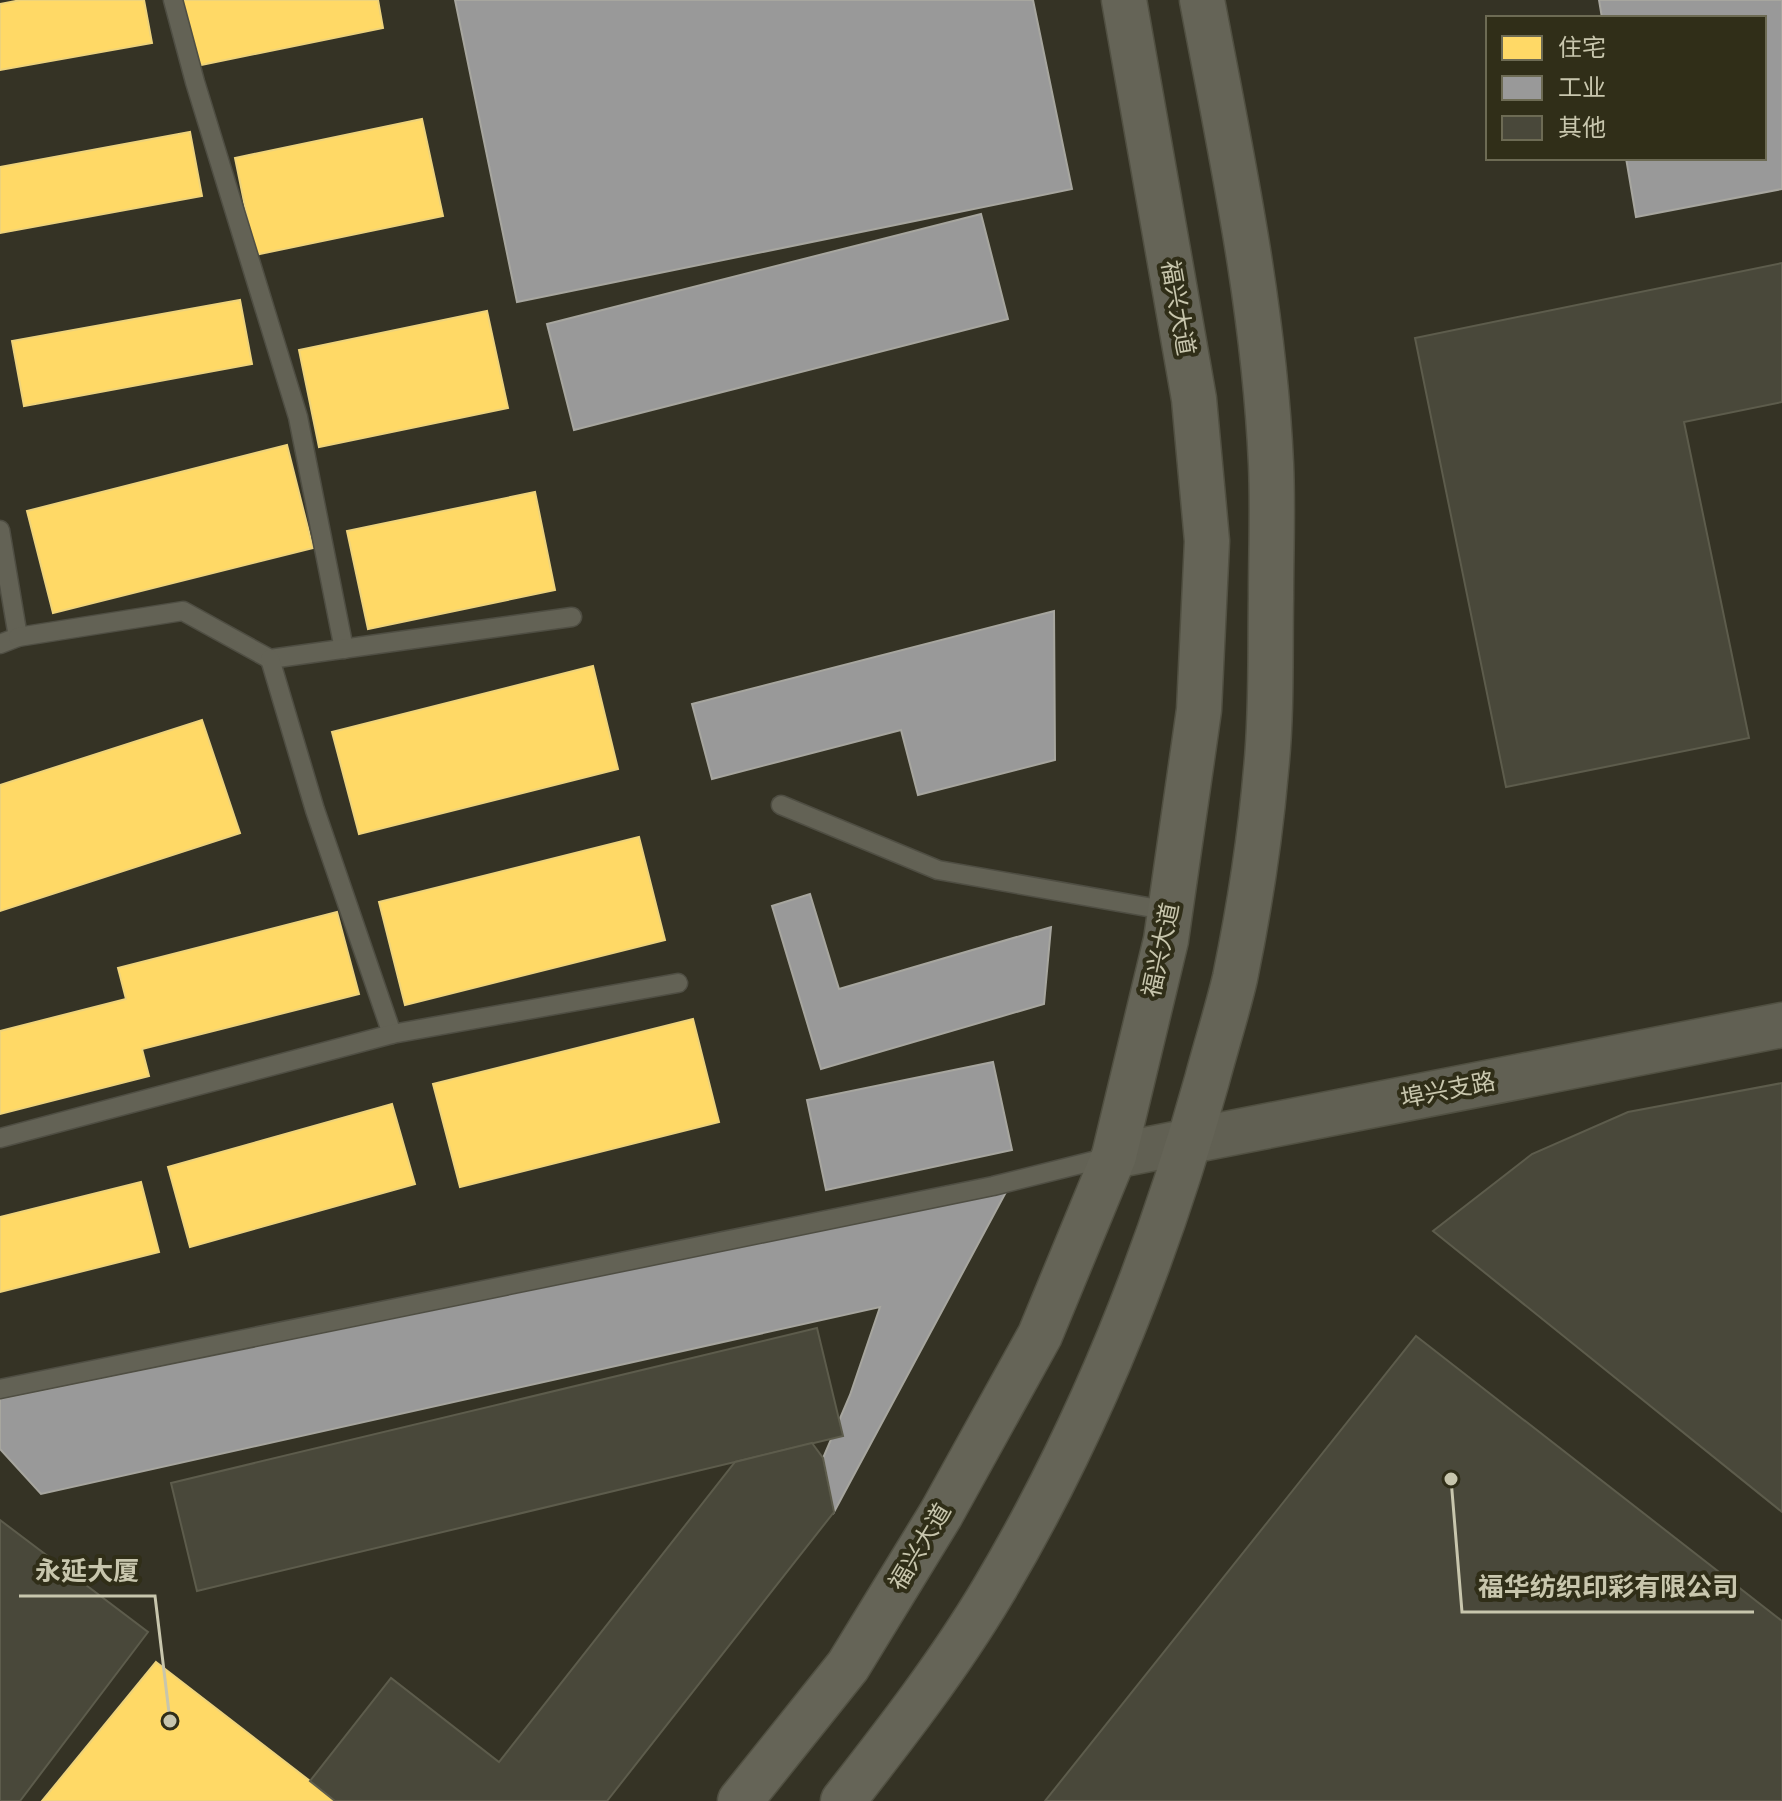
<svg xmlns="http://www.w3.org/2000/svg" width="1782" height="1801" font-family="'DejaVu Sans','Noto Sans SC',sans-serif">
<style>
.homes{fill:#ffd966;stroke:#eed37b;stroke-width:2}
.industry{fill:#999;stroke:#a7a69f;stroke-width:2}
.building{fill:#49483a;stroke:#5d5c4c;stroke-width:2}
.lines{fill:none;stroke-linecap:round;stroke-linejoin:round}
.lane-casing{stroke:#4f4e43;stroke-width:21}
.secondary-casing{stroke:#515042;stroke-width:47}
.primary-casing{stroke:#515042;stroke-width:47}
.lane{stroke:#636255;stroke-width:18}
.secondary{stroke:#616053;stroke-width:44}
.primary{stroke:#656457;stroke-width:44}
.labels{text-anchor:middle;stroke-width:8;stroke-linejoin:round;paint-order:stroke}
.street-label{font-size:24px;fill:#c8c6ad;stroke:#302e18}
.leader{fill:none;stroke:#c8c6ad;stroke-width:3}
.callout-dot{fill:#c8c6ad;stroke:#302e18;stroke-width:3}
.callout-label{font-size:26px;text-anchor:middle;font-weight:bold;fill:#c8c6ad;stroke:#302e18;stroke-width:8;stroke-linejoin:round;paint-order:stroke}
</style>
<rect width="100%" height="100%" fill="#353325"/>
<!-- homes -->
<g class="homes">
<polygon points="21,0 144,0 152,43 0,70 0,4"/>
<polygon points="182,0 378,0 383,28 196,66"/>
<polygon points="422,119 443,216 255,255 235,158"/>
<polygon points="190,132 202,196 0,233 0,167"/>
<polygon points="240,300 252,364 24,406 12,341"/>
<polygon points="487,311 508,408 319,447 299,350"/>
<polygon points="287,445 313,548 53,613 27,511"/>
<polygon points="535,492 555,590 368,629 347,531"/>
<polygon points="593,666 618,769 359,834 332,732"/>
<polygon points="202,720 240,833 0,911 0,785"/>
<polygon points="639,837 665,940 405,1005 379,902"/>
<polygon points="337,912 359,994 142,1049 149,1076 0,1114 0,1031 126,999 118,968"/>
<polygon points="693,1019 719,1122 460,1187 433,1084"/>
<polygon points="392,1104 415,1184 190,1247 168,1167"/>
<polygon points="141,1182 159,1252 0,1292 0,1217"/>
<polygon points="156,1662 310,1781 335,1801 42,1801"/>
</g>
<!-- industry -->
<g class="industry">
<polygon points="455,0 1033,0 1072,189 517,302"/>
<polygon points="1599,0 1782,0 1782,189 1636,217 1626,158 1764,158 1764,18 1602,18"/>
<polygon points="981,214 1008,319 574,430 547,324"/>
<polygon points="1054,611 1055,760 918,795 901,730 712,779 692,704"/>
<polygon points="810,894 839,989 1051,927 1044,1004 821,1069 772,906"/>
<polygon points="993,1062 1012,1150 826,1190 807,1100"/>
<polygon points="1006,1192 834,1512 823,1458 850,1395 880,1307 41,1494 0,1449 0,1399"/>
</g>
<!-- building -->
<g class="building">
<polygon points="1782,263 1782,402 1684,422 1749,738 1506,787 1415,338"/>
<polygon points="1782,1083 1782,1512 1433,1231 1532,1154 1628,1112"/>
<polygon points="817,1328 843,1436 197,1591 171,1483"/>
<polygon points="1416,1336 1782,1621 1782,1801 1045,1801"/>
<polygon points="812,1443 823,1458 834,1512 607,1801 335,1801 310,1781 391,1678 499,1762 735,1462"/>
<polygon points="0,1520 148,1632 20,1801 0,1801"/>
</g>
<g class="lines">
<defs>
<g id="lane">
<polyline points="173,0 195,82 298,417 344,649"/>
<polyline points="0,530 18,637 0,644"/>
<polyline points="18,637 183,611 270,659 572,617"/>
<polyline points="270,659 315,810 392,1034"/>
<polyline points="781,805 938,870 1170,911"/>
<polyline points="0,1138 392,1034 678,983"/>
<polyline points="0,1389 993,1186 1109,1157"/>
</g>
<polyline id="secondary" points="1114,1156 1782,1025"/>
<g id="primary">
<polyline points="740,1801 848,1666 941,1514 1040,1335 1114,1156 1166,940 1199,710 1207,541 1194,399 1124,0"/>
<path d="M843,1801c53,-68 106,-136 150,-210 95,-160 164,-332 214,-511 9,-34 20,-68 28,-102 14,-68 25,-138 31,-208 6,-57 4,-115 5,-172 0,-45 2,-89 0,-134 -7,-157 -40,-310 -69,-464"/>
</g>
</defs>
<!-- lane casing -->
<use href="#lane" class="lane-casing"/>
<!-- secondary casing -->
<use href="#secondary" class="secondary-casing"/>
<!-- primary casing -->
<use href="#primary" class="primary-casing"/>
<!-- lane -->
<use href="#lane" class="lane"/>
<!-- secondary -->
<use href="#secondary" class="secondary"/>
<!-- primary -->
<use href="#primary" class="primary"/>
</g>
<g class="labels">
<!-- street labels -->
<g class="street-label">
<text transform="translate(1178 308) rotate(80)" y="8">福兴大道</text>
<text transform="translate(1161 950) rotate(-78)" y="8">福兴大道</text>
<text transform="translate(1448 1090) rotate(-11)" y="8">埠兴支路</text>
<text transform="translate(920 1547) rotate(-59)" y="8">福兴大道</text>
</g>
</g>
<!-- callouts -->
<path class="leader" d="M170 1721L155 1596H19M1451 1479L1462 1612H1754"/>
<g class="callout-dot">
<circle cx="170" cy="1721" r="8"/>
<circle cx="1451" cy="1479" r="8"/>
</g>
<g class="callout-label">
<text x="87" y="1580">永延大厦</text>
<text x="1608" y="1596">福华纺织印彩有限公司</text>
</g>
<!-- legend -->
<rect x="1486" y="16" width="280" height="144" fill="#302e18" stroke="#6d6b54" stroke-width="2"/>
<rect x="1502" y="36" width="40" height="24" fill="#ffd966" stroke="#6d6b54" stroke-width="2"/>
<text x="1558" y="56" font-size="24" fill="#c8c6ad">住宅</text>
<rect x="1502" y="76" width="40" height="24" fill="#999999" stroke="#6d6b54" stroke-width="2"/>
<text x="1558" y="96" font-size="24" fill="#c8c6ad">工业</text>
<rect x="1502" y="116" width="40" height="24" fill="#49483a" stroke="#6d6b54" stroke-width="2"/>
<text x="1558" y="136" font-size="24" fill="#c8c6ad">其他</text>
</svg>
